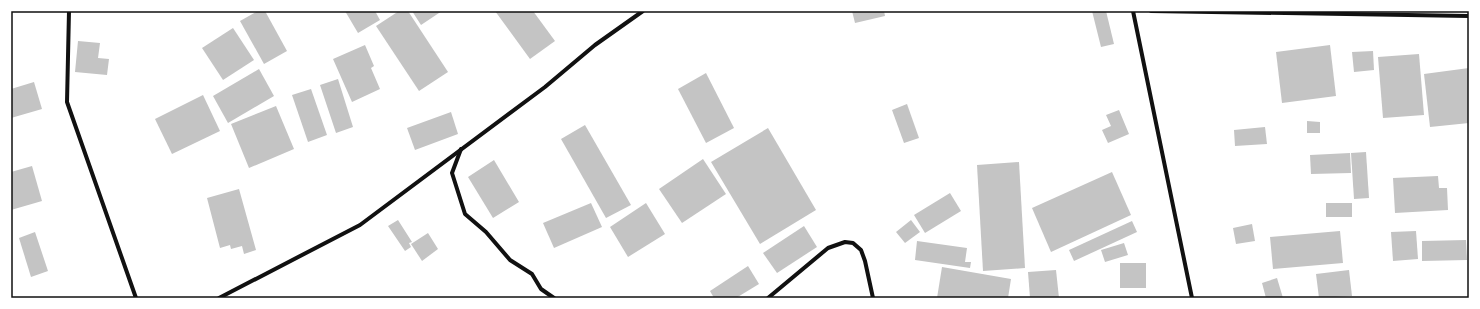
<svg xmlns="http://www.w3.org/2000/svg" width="1480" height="309" font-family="Literata,serif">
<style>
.building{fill:#c4c4c4}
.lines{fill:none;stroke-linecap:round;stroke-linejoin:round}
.minor{stroke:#111;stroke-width:4}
.neatline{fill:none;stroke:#111;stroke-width:1.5}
</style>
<rect width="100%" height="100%" fill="#fff"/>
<!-- building -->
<g class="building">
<polygon points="258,11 265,11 287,51 264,64 240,21"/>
<polygon points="345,11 375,11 380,20 358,33"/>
<polygon points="399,11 408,11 448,72 419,91 376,26"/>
<polygon points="412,11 442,11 421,25"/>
<polygon points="495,11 533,11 555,41 530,59"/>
<polygon points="852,11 884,11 885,16 855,23"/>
<polygon points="1092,11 1106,11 1114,44 1101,47"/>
<polygon points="233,28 254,60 223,80 202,48"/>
<polygon points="78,41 100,43 98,58 109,59 107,75 75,72"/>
<polygon points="365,45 374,66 371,68 380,89 352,102 333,59"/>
<polygon points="1330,45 1336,96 1282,103 1276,52"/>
<polygon points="1373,51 1374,70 1354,72 1352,52"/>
<polygon points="1419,54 1424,115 1383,118 1378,57"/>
<polygon points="1469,68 1469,123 1430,127 1424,74"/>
<polygon points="259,69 274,96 228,123 213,96"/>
<polygon points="706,73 734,128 706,143 678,89"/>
<polygon points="338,79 353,127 336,133 320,85"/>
<polygon points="34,82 42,109 11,118 11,89"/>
<polygon points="311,89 327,135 308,142 292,95"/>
<polygon points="203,95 220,131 172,154 155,119"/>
<polygon points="907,104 919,138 904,143 892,110"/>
<polygon points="276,106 294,149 249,168 231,124"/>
<polygon points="1119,110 1129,134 1108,143 1102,130 1111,126 1106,115"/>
<polygon points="451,112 458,134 415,150 407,128"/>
<polygon points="1307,121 1320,122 1320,133 1307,133"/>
<polygon points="585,125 631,205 606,218 561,139"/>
<polygon points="1265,127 1267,144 1235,146 1234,130"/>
<polygon points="768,128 816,210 760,244 711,162"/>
<polygon points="1366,152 1369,198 1354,199 1351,153"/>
<polygon points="1350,153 1351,173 1311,174 1310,155"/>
<polygon points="703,159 726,194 682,223 659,189"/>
<polygon points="494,160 519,202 493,218 468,177"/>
<polygon points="1019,162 1025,268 983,271 977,165"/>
<polygon points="32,166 42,201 11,210 11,172"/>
<polygon points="1112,172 1131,215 1051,252 1032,208"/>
<polygon points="1438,176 1439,188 1447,188 1448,210 1395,213 1393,178"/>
<polygon points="239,189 256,250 244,254 242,246 231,249 230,245 220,248 207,198"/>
<polygon points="950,193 961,211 925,233 914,215"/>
<polygon points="591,203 602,227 554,248 543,223"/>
<polygon points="646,203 665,234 628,257 610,227"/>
<rect x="1326" y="203" width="26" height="14"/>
<polygon points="398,220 412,242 409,243 411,247 405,251 388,226"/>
<polygon points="911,220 920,232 905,243 896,232"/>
<polygon points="1132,221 1137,232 1074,261 1069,250"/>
<polygon points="1252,224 1255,241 1236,244 1233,228"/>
<polygon points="804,226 817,247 777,273 763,253"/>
<polygon points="1340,231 1343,263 1273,269 1270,237"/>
<polygon points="1416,231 1418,259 1393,261 1391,232"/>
<polygon points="35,232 48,271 31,277 19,238"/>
<polygon points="428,233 438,249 422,261 411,244"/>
<polygon points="1466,240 1467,260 1422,261 1422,241"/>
<polygon points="917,241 967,248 965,262 971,262 970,268 915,260"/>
<polygon points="1124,243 1128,255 1105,262 1101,250"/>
<rect x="1120" y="263" width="26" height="25"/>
<polygon points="748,266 759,284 736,298 714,298 710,291"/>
<polygon points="942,267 1011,279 1008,298 937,298"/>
<polygon points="1056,270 1059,298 1030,298 1028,272"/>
<polygon points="1349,270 1352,296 1319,298 1316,274"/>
<polygon points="1277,278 1283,298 1266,298 1262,283"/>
</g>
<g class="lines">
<!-- minor -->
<g class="minor">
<polyline points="69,11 67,102 136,298"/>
<polyline points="1133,11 1192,298"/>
<polyline points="1151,11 1469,16"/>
<polyline points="461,149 452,173 465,214 486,232 510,260 532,274 541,289 554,298"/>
<polyline points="219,298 360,225 545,87 595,45 643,11"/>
<polyline points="768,298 828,248 845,242 853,243 861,250 865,261 873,298"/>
</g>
</g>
<!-- border -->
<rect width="1480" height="309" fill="none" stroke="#ffffff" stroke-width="24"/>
<rect x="12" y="12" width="1456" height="285" class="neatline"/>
</svg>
